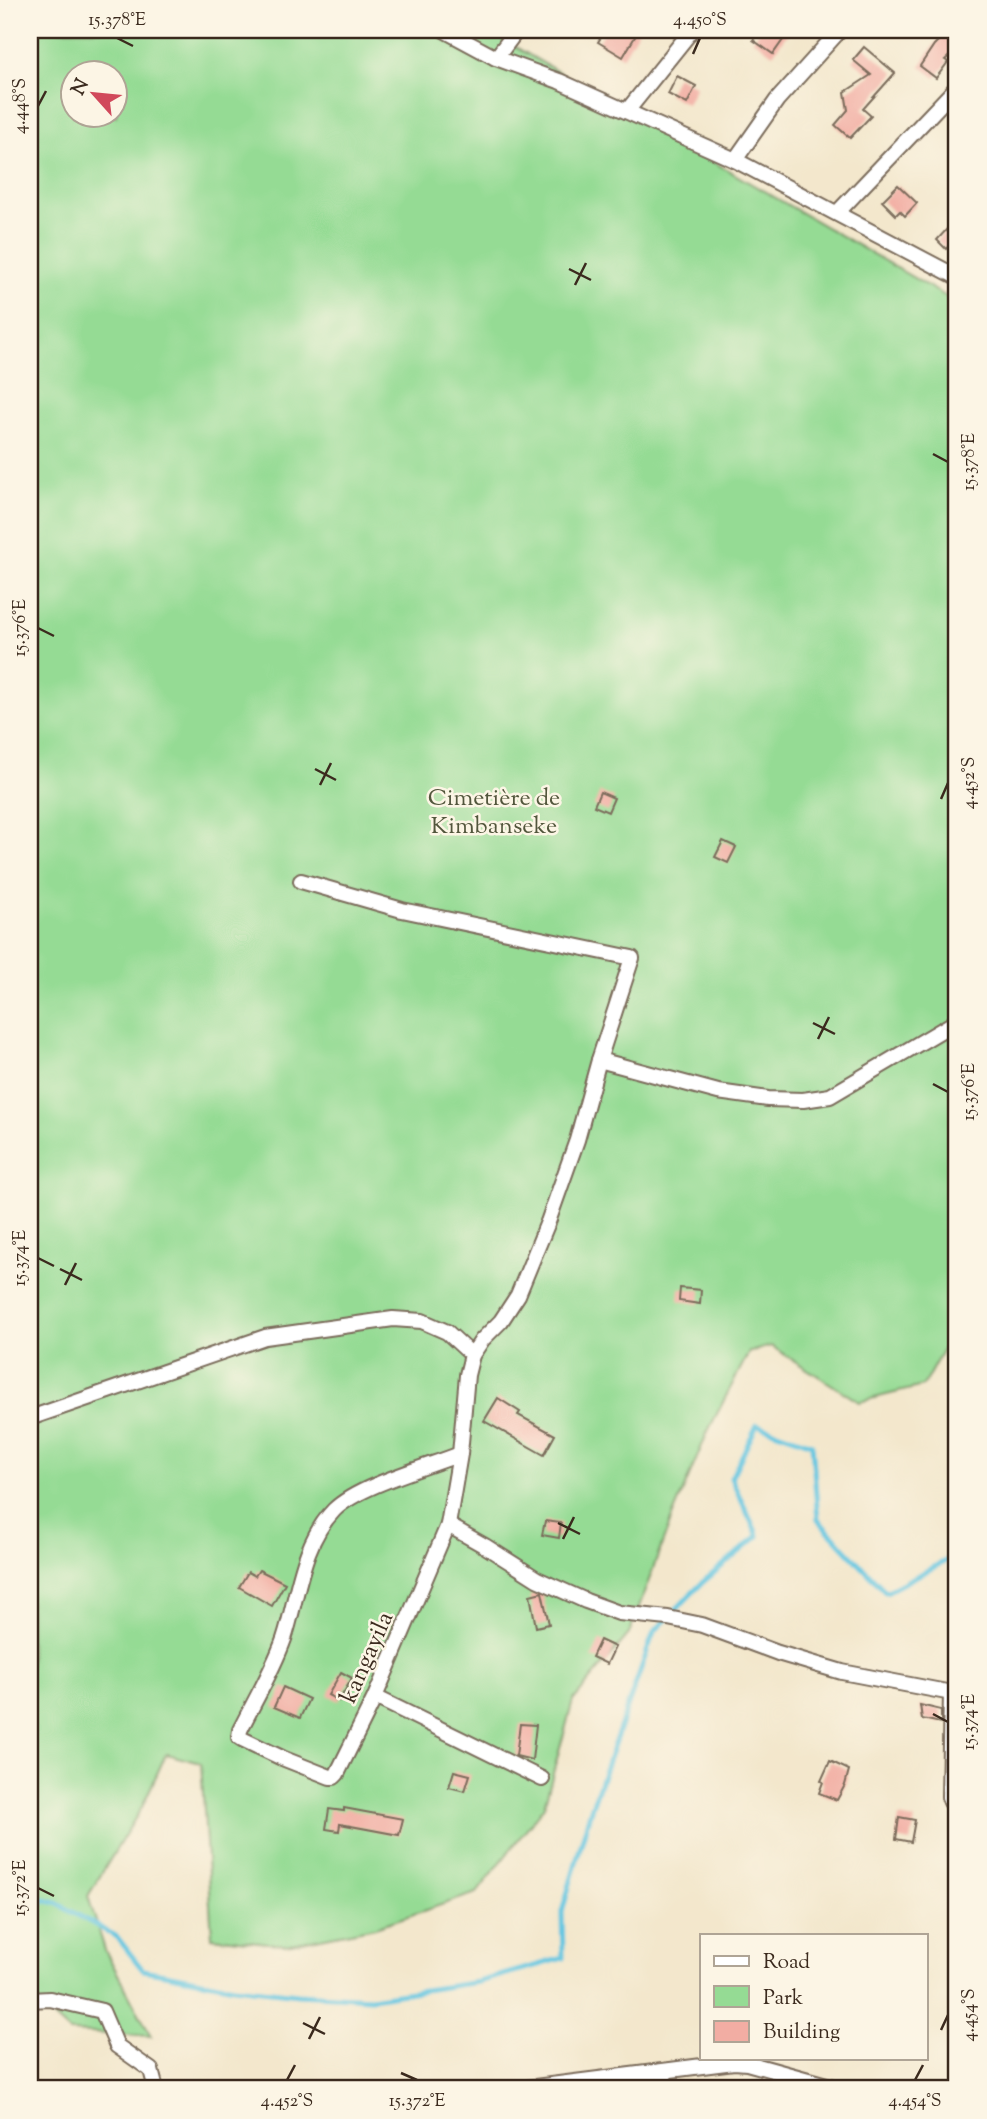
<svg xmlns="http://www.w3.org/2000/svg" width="987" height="2119" font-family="'Sorts Mill Goudy',serif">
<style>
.green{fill:#95db94;stroke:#688259;stroke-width:2;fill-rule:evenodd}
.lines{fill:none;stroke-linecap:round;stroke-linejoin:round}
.stream{stroke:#63c6e1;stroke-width:5}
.building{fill:#f2ada3}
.street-casing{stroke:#7b6c5b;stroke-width:18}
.street{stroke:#fff;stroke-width:14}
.ticks{fill:none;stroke:#3b2a1e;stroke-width:2.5}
.labels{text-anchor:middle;stroke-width:5;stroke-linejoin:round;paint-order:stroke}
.park-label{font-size:24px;fill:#52563c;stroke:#fcf5e5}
.street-label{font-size:24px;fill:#3b2a1e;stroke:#fcf5e5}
.neatline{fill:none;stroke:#3b2a1e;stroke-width:2.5}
.ticks-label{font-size:18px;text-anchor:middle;fill:#3b2a1e}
</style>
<rect width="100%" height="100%" fill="#fcf5e5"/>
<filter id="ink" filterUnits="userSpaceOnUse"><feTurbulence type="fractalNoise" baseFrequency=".0143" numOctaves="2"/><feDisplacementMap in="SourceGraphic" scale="14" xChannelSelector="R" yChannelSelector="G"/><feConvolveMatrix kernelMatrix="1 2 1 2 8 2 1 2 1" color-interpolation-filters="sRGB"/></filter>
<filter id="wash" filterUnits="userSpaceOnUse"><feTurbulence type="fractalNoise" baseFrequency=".00686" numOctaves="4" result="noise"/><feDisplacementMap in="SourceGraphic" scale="28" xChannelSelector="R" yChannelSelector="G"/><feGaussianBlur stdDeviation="1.57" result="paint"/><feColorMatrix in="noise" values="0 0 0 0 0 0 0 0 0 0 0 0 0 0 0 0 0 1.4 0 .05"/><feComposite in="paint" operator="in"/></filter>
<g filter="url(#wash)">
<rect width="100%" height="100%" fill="#f3e7cc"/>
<!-- green -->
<path class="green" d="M30,30h456l471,273v1015l-3,11 -31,57 -64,16 -88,-56 -22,6 -41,79 -35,84 -44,119 -56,67 -29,105 -67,87 -102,34 -89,18 -74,-8 -11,-174 -35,-9 -24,53 -54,89 17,54 46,86 -81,-4 -40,-36zM74,74h42v42h-42z"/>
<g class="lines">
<!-- stream -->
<polyline class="stream" points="30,1896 56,1903 117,1937 143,1970 234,1987 298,1994 371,1998 478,1982 563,1958 562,1912 591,1809 654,1632 703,1582 758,1536 731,1478 757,1425 812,1444 818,1520 886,1592 957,1555"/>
</g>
<g id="blocks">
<!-- building -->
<g class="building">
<polygon points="606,30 639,30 623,57 598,42"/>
<polygon points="760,30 790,30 773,54 753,40"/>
<polygon points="949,30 957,30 957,49 945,60 948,62 936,78 920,66 934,45"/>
<polygon points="864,47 895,73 863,109 871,116 850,138 835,125 848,110 845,92 871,75 853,60"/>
<polygon points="677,76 696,86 687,104 668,94"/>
<polygon points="898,185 917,203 905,216 900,211 896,215 882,201"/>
<polygon points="957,218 957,237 946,249 937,240"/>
<polygon points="600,792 614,798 608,812 594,806"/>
<polygon points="723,841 736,847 728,863 715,857"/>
<polygon points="680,1288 701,1290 700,1304 679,1301"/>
<polygon points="498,1398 520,1412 518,1415 555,1435 544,1455 484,1421"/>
<polygon points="545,1521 561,1523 559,1538 542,1535"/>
<polygon points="259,1570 285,1583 272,1606 239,1587 248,1572 255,1576"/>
<polygon points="542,1592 549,1624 536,1627 530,1595"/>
<polygon points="600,1640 615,1647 607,1664 592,1657"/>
<polygon points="341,1672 352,1678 339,1701 328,1695"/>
<polygon points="283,1687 309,1699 300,1718 274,1707"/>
<polygon points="920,1705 941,1710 941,1723 922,1719"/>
<polygon points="520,1724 536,1725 532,1760 516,1756"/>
<polygon points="830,1761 849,1770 845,1785 837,1800 819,1793 823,1782 821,1781"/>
<polygon points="454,1771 470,1775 465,1791 449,1787"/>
<polygon points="344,1808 403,1819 399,1835 340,1824 339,1831 326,1829 329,1809 344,1811"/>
<polygon points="899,1817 915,1820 911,1842 896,1839"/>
</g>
</g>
</g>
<g filter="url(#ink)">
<use href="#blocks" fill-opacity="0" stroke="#7b6c5b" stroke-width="2"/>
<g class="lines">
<defs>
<g id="street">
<polyline points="444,30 496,58 559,81 735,160 957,277"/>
<polyline points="496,58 517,30"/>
<polyline points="627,111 692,30"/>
<polyline points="735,160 777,100 840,30"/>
<polyline points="837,213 957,87"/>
<path d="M301,881l101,29 230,48 -33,102 -22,80 -29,82 -30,73 -17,26 -19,19 -10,15 -5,20 -7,79 -12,71 -73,172 -38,77 -3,3h-4l-48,-19 -40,-19 -3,-2 1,-7c15,-30 33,-60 44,-91 14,-42 17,-95 50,-129 24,-24 93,-43 126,-56"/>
<polyline points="599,1060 718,1092 768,1099 803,1100 830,1096 957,1021"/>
<polyline points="30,1418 265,1337 393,1319 422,1321 447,1332 472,1355"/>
<polyline points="448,1525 485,1546 537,1579 586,1601 619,1613 668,1618 702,1625 778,1653 842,1672 957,1694"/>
<polyline points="951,1693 949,1797 951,1802 957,1807"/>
<polyline points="375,1697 542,1779"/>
<polyline points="30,2000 50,1999 102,2011 117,2046 151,2070 156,2089"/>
<polyline points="519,2089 734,2062 747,2063 841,2089"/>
<polyline points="663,2089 665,2072"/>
</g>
</defs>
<!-- street casing -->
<use href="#street" class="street-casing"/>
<!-- street -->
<use href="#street" class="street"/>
</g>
</g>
<!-- ticks -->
<path class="ticks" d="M117,38l16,8M693,54l7,-16M38,106l8,-15M569,269l22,11M575,285l11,-22M933,454l15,8M38,628l16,8M315,769l21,11M320,785l11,-22M941,799l7,-16M813,1023l22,11M818,1039l11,-22M933,1084l15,8M38,1258l16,8M60,1269l22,11M65,1285l11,-22M558,1523l22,11M563,1539l11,-22M933,1714l15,8M38,1888l16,8M303,2023l22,11M941,2030l7,-15M309,2039l11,-22M401,2073l16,7M287,2080l8,-15M915,2080l8,-15"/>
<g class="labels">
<!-- park labels -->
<g class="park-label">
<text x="494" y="805">Cimetière de<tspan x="494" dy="28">Kimbanseke</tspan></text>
</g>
<!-- street labels -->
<g class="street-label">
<text transform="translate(366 1657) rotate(-66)" y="8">kangayila</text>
</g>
</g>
<!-- margin -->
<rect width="987" height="2119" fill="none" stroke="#fcf5e5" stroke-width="77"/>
<!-- legend -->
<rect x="700" y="1934" width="228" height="126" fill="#fcf5e5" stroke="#afa495" stroke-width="2"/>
<rect x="714" y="1956" width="35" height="10" fill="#ffffff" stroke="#afa495" stroke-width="2"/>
<text x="763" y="1968" font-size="21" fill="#3b2a1e">Road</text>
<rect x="714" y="1986" width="35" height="21" fill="#95db94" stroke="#afa495" stroke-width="2"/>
<text x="763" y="2004" font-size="21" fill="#3b2a1e">Park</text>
<rect x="714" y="2021" width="35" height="21" fill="#f2ada3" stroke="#afa495" stroke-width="2"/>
<text x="763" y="2038" font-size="21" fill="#3b2a1e">Building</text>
<!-- north arrow -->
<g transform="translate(94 94) rotate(297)"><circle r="33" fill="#fcf5e5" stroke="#afa495" stroke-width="2"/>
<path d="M0-5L12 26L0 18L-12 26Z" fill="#d1495b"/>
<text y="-10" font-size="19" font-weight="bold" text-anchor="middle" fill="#3b2a1e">N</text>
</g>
<rect x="38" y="38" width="910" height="2042" class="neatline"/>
<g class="ticks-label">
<text x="117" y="25">15.378°E</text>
<text x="700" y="25">4.450°S</text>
<text transform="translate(19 106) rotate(-90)" y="6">4.448°S</text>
<text transform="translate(968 462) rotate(-90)" y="6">15.378°E</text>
<text transform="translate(19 628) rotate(-90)" y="6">15.376°E</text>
<text transform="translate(968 783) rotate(-90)" y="6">4.452°S</text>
<text transform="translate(968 1092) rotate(-90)" y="6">15.376°E</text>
<text transform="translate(19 1258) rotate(-90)" y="6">15.374°E</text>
<text transform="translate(968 1722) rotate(-90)" y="6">15.374°E</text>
<text transform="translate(19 1888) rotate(-90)" y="6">15.372°E</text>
<text transform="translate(968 2015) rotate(-90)" y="6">4.454°S</text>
<text x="287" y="2106">4.452°S</text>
<text x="417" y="2106">15.372°E</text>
<text x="915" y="2106">4.454°S</text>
</g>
</svg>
